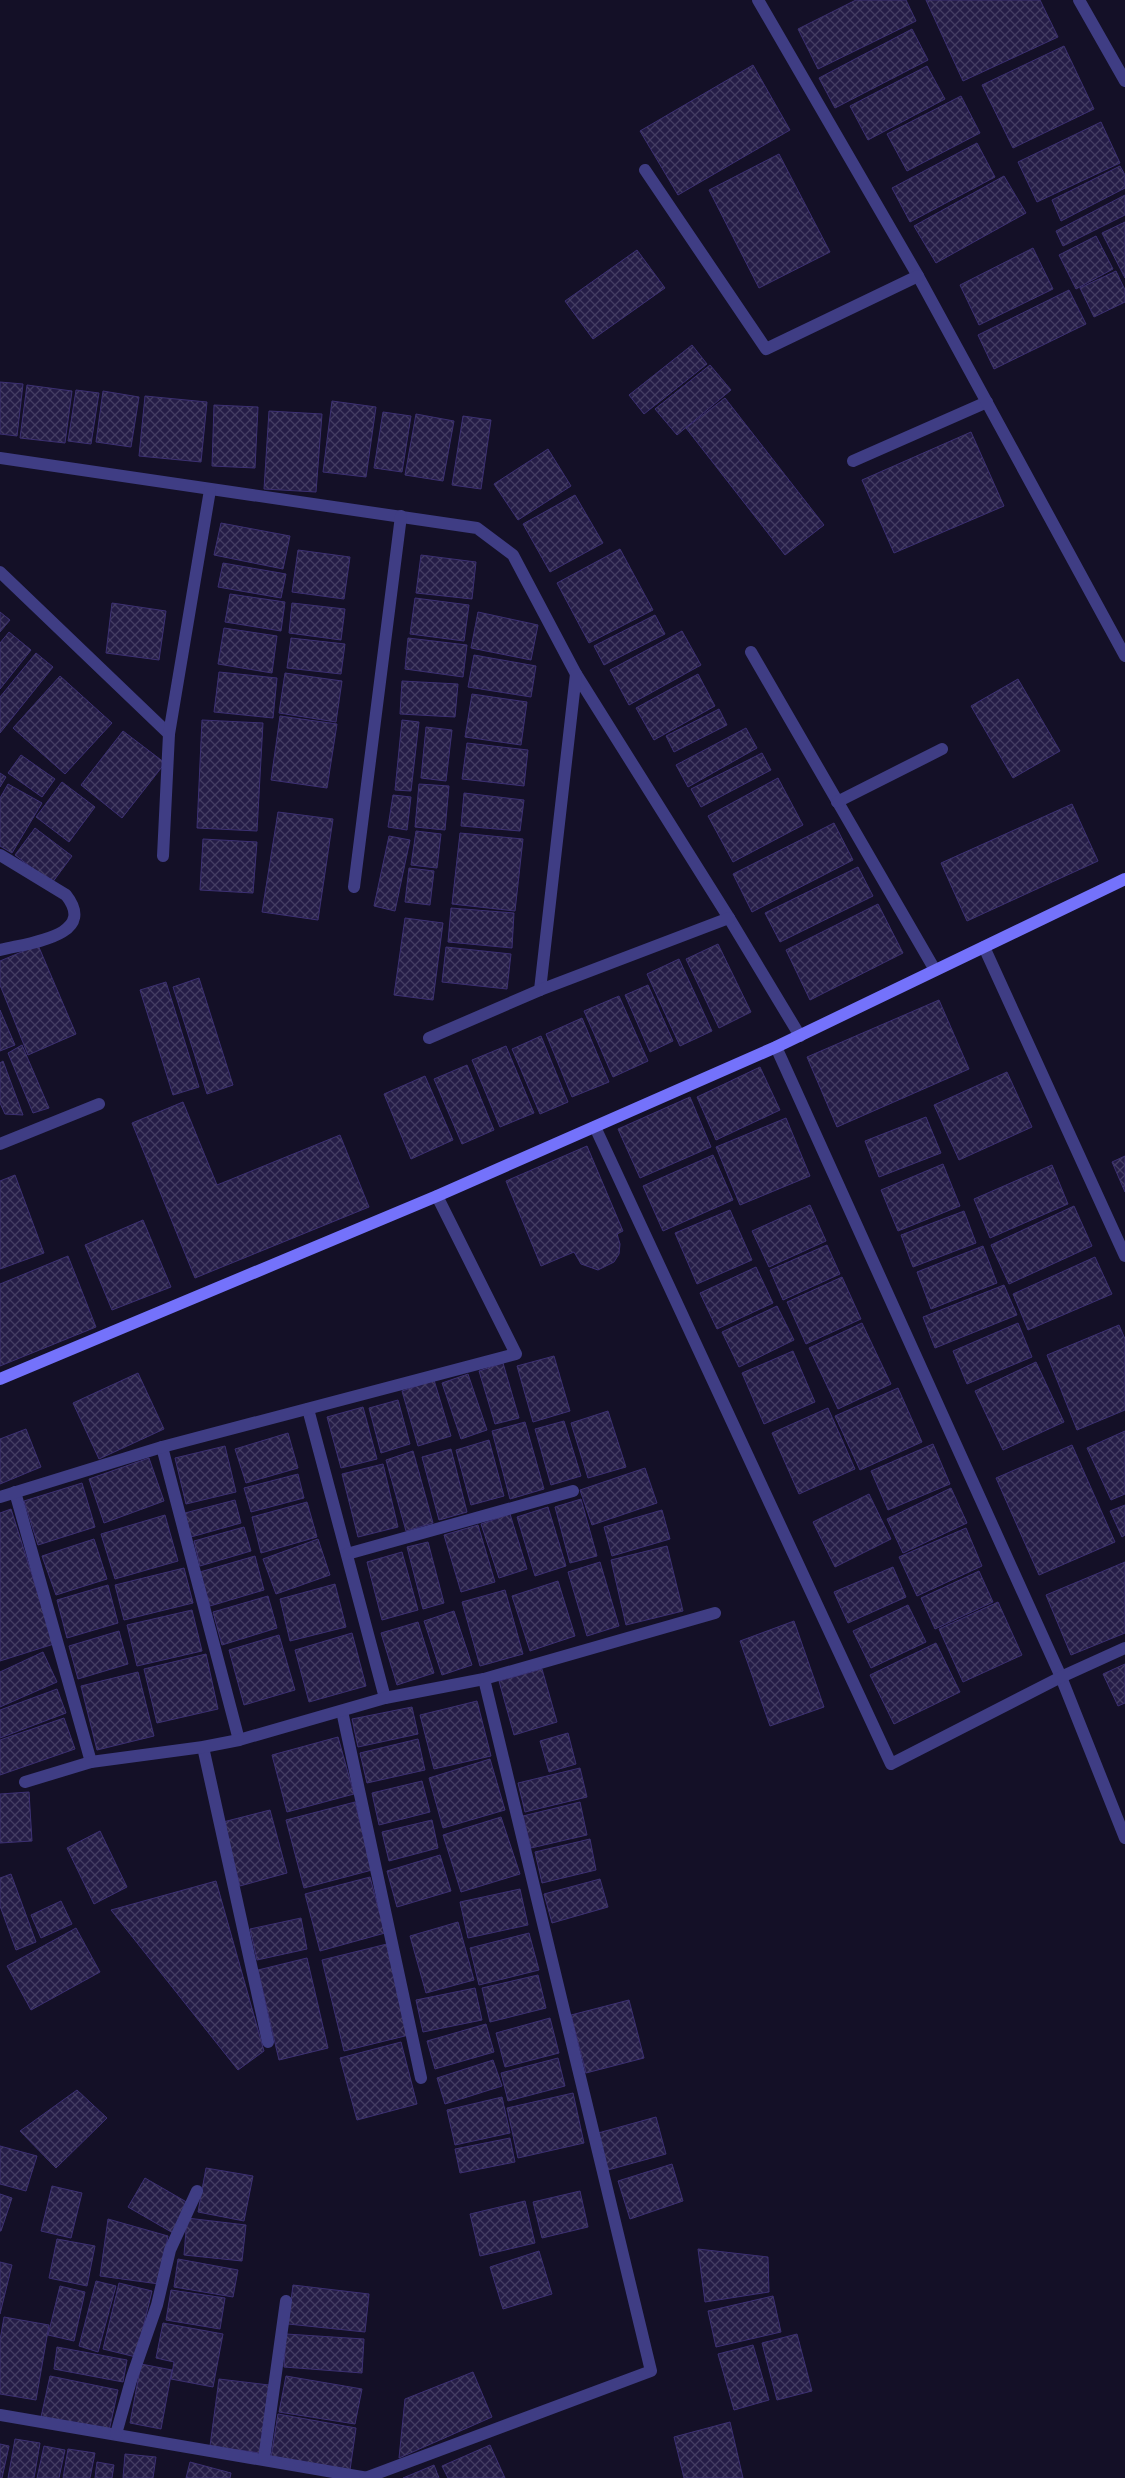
<svg xmlns="http://www.w3.org/2000/svg" width="1125" height="2478" font-family="Barlow,sans-serif">
<style>
.building{fill:url(#building-cross-hatch);stroke:#3c3072}
.lines{fill:none;stroke-linecap:round;stroke-linejoin:round}
.lane{stroke:#3f3d84;stroke-width:12}
.street{stroke:#3f3d84;stroke-width:12}
.secondary{stroke:#7472fb;stroke-width:12}
</style>
<defs>
<pattern id="building-cross-hatch" width="8" height="8" patternUnits="userSpaceOnUse" patternTransform="scale(1.25)"><rect width="8" height="8" fill="#251d47"/><path d="M0 0l8 8M0 8l8-8" fill="none" stroke="#443d63"/></pattern>
</defs>
<rect width="100%" height="100%" fill="#141027"/>
<!-- building -->
<g class="building">
<polygon points="856,0 906,0 916,21 818,69 798,29"/>
<polygon points="926,0 1040,0 1058,37 963,81"/>
<polygon points="912,29 928,60 835,108 819,78"/>
<polygon points="1064,46 1094,109 1013,148 982,85"/>
<polygon points="753,65 790,130 678,195 640,131"/>
<polygon points="927,66 945,99 868,140 850,106"/>
<polygon points="961,96 980,133 907,171 887,134"/>
<polygon points="1101,122 1120,163 1037,202 1018,162"/>
<polygon points="977,143 995,177 910,222 892,188"/>
<polygon points="779,154 830,252 759,288 709,190"/>
<polygon points="1120,166 1125,175 1125,188 1061,221 1052,200"/>
<polygon points="1004,176 1026,213 936,263 914,226"/>
<polygon points="1125,195 1125,215 1063,246 1056,231"/>
<polygon points="1125,222 1125,278 1102,233"/>
<polygon points="1096,236 1113,269 1076,289 1059,255"/>
<polygon points="1033,248 1053,289 979,325 960,285"/>
<polygon points="637,250 665,288 593,339 565,301"/>
<polygon points="1116,271 1125,290 1125,302 1094,317 1080,288"/>
<polygon points="1069,290 1086,324 994,369 978,335"/>
<polygon points="692,345 707,364 644,414 629,395"/>
<polygon points="710,365 731,390 677,435 655,409"/>
<polygon points="0,382 23,384 17,436 0,434"/>
<polygon points="27,385 72,391 65,443 20,438"/>
<polygon points="76,390 99,393 91,444 68,441"/>
<polygon points="103,391 139,397 131,447 96,442"/>
<polygon points="145,396 207,402 201,462 139,456"/>
<polygon points="725,398 824,525 785,555 686,428"/>
<polygon points="332,401 376,407 366,477 323,472"/>
<polygon points="214,405 258,407 255,468 212,466"/>
<polygon points="269,411 322,414 316,492 264,489"/>
<polygon points="383,412 411,416 402,472 374,468"/>
<polygon points="416,414 454,421 443,481 405,475"/>
<polygon points="463,416 491,420 481,489 452,485"/>
<polygon points="971,432 1004,506 894,553 862,480"/>
<polygon points="548,449 571,486 518,520 494,484"/>
<polygon points="575,495 603,543 550,572 523,524"/>
<polygon points="221,523 290,536 283,569 214,555"/>
<polygon points="620,549 653,610 589,643 557,583"/>
<polygon points="298,550 350,557 344,599 292,592"/>
<polygon points="421,555 476,562 472,599 416,593"/>
<polygon points="223,563 286,574 281,598 218,587"/>
<polygon points="230,594 285,602 281,631 225,622"/>
<polygon points="415,598 469,605 464,641 410,634"/>
<polygon points="112,603 166,611 159,660 106,653"/>
<polygon points="292,603 345,609 341,640 289,633"/>
<polygon points="0,612 10,620 0,632"/>
<polygon points="478,612 538,625 531,660 471,648"/>
<polygon points="655,615 665,634 604,665 594,646"/>
<polygon points="224,628 277,636 272,673 218,664"/>
<polygon points="682,631 701,665 629,705 610,670"/>
<polygon points="9,632 31,650 0,689 0,643"/>
<polygon points="291,638 345,644 341,674 287,668"/>
<polygon points="408,638 467,645 463,677 405,669"/>
<polygon points="36,653 53,667 0,733 0,697"/>
<polygon points="474,655 536,666 531,697 468,687"/>
<polygon points="219,672 277,678 273,718 214,712"/>
<polygon points="285,673 342,681 336,722 279,713"/>
<polygon points="698,674 715,706 654,740 636,708"/>
<polygon points="60,676 112,723 65,774 13,728"/>
<polygon points="1018,679 1060,751 1013,778 971,706"/>
<polygon points="402,681 458,684 455,717 400,714"/>
<polygon points="472,694 527,702 521,745 465,737"/>
<polygon points="719,709 727,725 674,752 666,736"/>
<polygon points="280,716 337,724 327,788 271,780"/>
<polygon points="202,720 263,723 257,831 197,828"/>
<polygon points="402,720 419,722 411,791 395,790"/>
<polygon points="426,727 452,730 446,781 421,778"/>
<polygon points="746,728 757,748 688,787 676,765"/>
<polygon points="123,731 165,763 122,818 81,785"/>
<polygon points="467,743 528,750 524,786 462,779"/>
<polygon points="762,753 771,770 701,807 691,789"/>
<polygon points="21,755 55,779 42,797 8,773"/>
<polygon points="0,773 6,777 0,787"/>
<polygon points="778,778 803,825 733,862 708,816"/>
<polygon points="62,782 95,807 69,842 36,817"/>
<polygon points="8,784 42,803 12,853 0,846 0,798"/>
<polygon points="419,784 449,786 445,830 415,827"/>
<polygon points="464,793 524,800 520,831 461,826"/>
<polygon points="393,795 411,797 407,830 388,827"/>
<polygon points="1072,804 1098,861 967,921 941,863"/>
<polygon points="278,812 333,819 318,920 262,912"/>
<polygon points="834,823 853,860 752,912 733,874"/>
<polygon points="35,828 72,856 52,883 15,855"/>
<polygon points="416,831 441,834 437,868 411,865"/>
<polygon points="460,833 523,839 515,911 452,904"/>
<polygon points="389,836 410,840 395,911 374,906"/>
<polygon points="203,839 257,842 253,893 200,890"/>
<polygon points="858,867 873,896 780,942 765,913"/>
<polygon points="409,868 434,871 430,905 405,902"/>
<polygon points="878,904 903,953 810,1000 786,950"/>
<polygon points="451,908 514,913 512,948 448,942"/>
<polygon points="405,918 443,923 433,1000 394,995"/>
<polygon points="718,944 751,1012 719,1028 686,959"/>
<polygon points="38,945 76,1034 28,1055 0,985 0,961"/>
<polygon points="446,947 511,954 507,989 442,982"/>
<polygon points="679,959 712,1031 680,1046 647,974"/>
<polygon points="199,978 233,1085 207,1094 173,987"/>
<polygon points="166,982 199,1087 173,1095 140,990"/>
<polygon points="648,985 673,1041 650,1052 625,995"/>
<polygon points="619,996 648,1061 613,1077 584,1011"/>
<polygon points="939,1000 969,1069 837,1127 807,1057"/>
<polygon points="0,1010 15,1045 0,1051"/>
<polygon points="582,1018 609,1082 572,1097 546,1034"/>
<polygon points="541,1036 568,1102 540,1114 512,1049"/>
<polygon points="22,1045 49,1108 33,1113 8,1053"/>
<polygon points="506,1046 534,1113 500,1127 472,1060"/>
<polygon points="3,1061 23,1115 5,1114 0,1103 0,1063"/>
<polygon points="467,1065 494,1130 462,1144 434,1079"/>
<polygon points="760,1067 780,1110 716,1140 697,1097"/>
<polygon points="1007,1072 1032,1127 959,1160 934,1105"/>
<polygon points="425,1076 453,1140 411,1159 384,1094"/>
<polygon points="690,1097 711,1147 640,1178 618,1129"/>
<polygon points="183,1102 217,1185 340,1135 369,1207 195,1278 132,1123"/>
<polygon points="926,1117 941,1153 879,1177 865,1141"/>
<polygon points="786,1118 810,1176 740,1205 716,1147"/>
<polygon points="587,1146 623,1231 617,1234 620,1244 619,1254 614,1262 598,1270 581,1264 574,1252 541,1266 506,1181"/>
<polygon points="713,1155 733,1200 663,1231 643,1186"/>
<polygon points="1125,1156 1125,1192 1112,1162"/>
<polygon points="943,1164 960,1206 898,1231 881,1190"/>
<polygon points="1052,1165 1068,1204 990,1238 974,1199"/>
<polygon points="15,1175 44,1253 0,1269 0,1181"/>
<polygon points="810,1205 826,1241 769,1267 752,1231"/>
<polygon points="1074,1206 1092,1246 1009,1284 991,1245"/>
<polygon points="730,1210 752,1260 697,1284 675,1233"/>
<polygon points="964,1211 976,1243 913,1267 901,1235"/>
<polygon points="143,1220 171,1287 112,1310 85,1245"/>
<polygon points="827,1245 840,1274 783,1300 770,1270"/>
<polygon points="983,1246 997,1283 931,1309 917,1272"/>
<polygon points="68,1256 96,1327 0,1366 0,1284"/>
<polygon points="1095,1257 1112,1294 1028,1330 1013,1294"/>
<polygon points="756,1267 773,1303 717,1329 700,1293"/>
<polygon points="842,1277 861,1319 806,1344 787,1302"/>
<polygon points="1004,1285 1017,1315 935,1348 923,1317"/>
<polygon points="777,1306 794,1340 739,1367 722,1332"/>
<polygon points="862,1323 891,1384 838,1409 809,1348"/>
<polygon points="1018,1323 1032,1357 967,1384 953,1351"/>
<polygon points="1119,1325 1125,1339 1125,1410 1077,1430 1047,1355"/>
<polygon points="793,1351 815,1402 764,1424 742,1373"/>
<polygon points="554,1356 570,1411 533,1422 517,1366"/>
<polygon points="1036,1362 1064,1422 1003,1450 975,1391"/>
<polygon points="503,1363 519,1418 495,1424 479,1371"/>
<polygon points="138,1373 164,1429 99,1459 73,1403"/>
<polygon points="468,1374 487,1430 461,1439 442,1383"/>
<polygon points="434,1380 451,1436 418,1446 402,1391"/>
<polygon points="898,1388 922,1442 860,1470 835,1416"/>
<polygon points="398,1400 410,1444 381,1453 369,1408"/>
<polygon points="363,1407 377,1459 341,1468 327,1417"/>
<polygon points="828,1408 855,1469 799,1494 772,1433"/>
<polygon points="608,1411 626,1467 588,1478 571,1423"/>
<polygon points="564,1421 581,1476 551,1485 535,1429"/>
<polygon points="525,1422 544,1489 510,1499 492,1431"/>
<polygon points="26,1429 41,1467 0,1484 0,1439"/>
<polygon points="1125,1431 1125,1494 1111,1500 1087,1448"/>
<polygon points="288,1433 298,1468 246,1483 235,1449"/>
<polygon points="489,1440 504,1496 471,1505 456,1450"/>
<polygon points="933,1444 950,1484 888,1510 871,1471"/>
<polygon points="1072,1445 1115,1542 1039,1575 996,1478"/>
<polygon points="225,1446 236,1492 186,1504 175,1458"/>
<polygon points="451,1449 467,1512 439,1520 422,1457"/>
<polygon points="413,1451 433,1523 406,1531 386,1460"/>
<polygon points="149,1458 164,1501 104,1523 89,1479"/>
<polygon points="383,1464 398,1527 358,1537 342,1474"/>
<polygon points="645,1468 657,1503 592,1525 580,1490"/>
<polygon points="298,1474 304,1498 251,1512 244,1488"/>
<polygon points="82,1483 95,1527 38,1545 24,1501"/>
<polygon points="951,1488 967,1523 903,1553 887,1519"/>
<polygon points="869,1494 891,1539 835,1567 813,1522"/>
<polygon points="581,1499 597,1556 570,1563 555,1507"/>
<polygon points="235,1500 241,1523 191,1537 185,1513"/>
<polygon points="307,1502 317,1537 261,1553 252,1517"/>
<polygon points="1125,1505 1125,1535 1122,1537 1110,1511"/>
<polygon points="548,1507 566,1566 535,1576 517,1517"/>
<polygon points="11,1509 54,1644 0,1661 0,1513"/>
<polygon points="662,1510 670,1539 612,1556 604,1527"/>
<polygon points="510,1514 527,1569 499,1578 481,1524"/>
<polygon points="165,1515 178,1561 115,1579 101,1534"/>
<polygon points="478,1525 495,1582 461,1592 444,1535"/>
<polygon points="244,1527 251,1551 200,1566 194,1541"/>
<polygon points="966,1528 982,1566 917,1596 899,1557"/>
<polygon points="94,1539 107,1579 56,1595 42,1556"/>
<polygon points="318,1539 330,1575 276,1594 263,1559"/>
<polygon points="428,1542 444,1603 423,1609 407,1547"/>
<polygon points="667,1546 683,1611 626,1625 611,1560"/>
<polygon points="402,1552 418,1610 382,1620 367,1562"/>
<polygon points="255,1556 264,1590 210,1606 200,1572"/>
<polygon points="600,1562 619,1626 587,1636 568,1572"/>
<polygon points="1125,1562 1125,1633 1071,1655 1046,1595"/>
<polygon points="893,1567 906,1597 848,1623 834,1592"/>
<polygon points="184,1568 193,1603 124,1620 115,1585"/>
<polygon points="979,1571 993,1602 935,1629 921,1598"/>
<polygon points="558,1581 575,1636 530,1651 512,1596"/>
<polygon points="335,1584 346,1627 290,1641 280,1599"/>
<polygon points="108,1585 118,1623 67,1638 57,1600"/>
<polygon points="505,1590 523,1654 480,1666 462,1602"/>
<polygon points="268,1596 277,1628 222,1645 213,1612"/>
<polygon points="998,1602 1022,1655 963,1682 939,1629"/>
<polygon points="908,1605 926,1642 871,1668 853,1631"/>
<polygon points="192,1610 202,1651 137,1666 127,1625"/>
<polygon points="454,1611 472,1665 442,1675 424,1621"/>
<polygon points="794,1621 824,1707 770,1726 740,1641"/>
<polygon points="418,1622 434,1673 397,1685 381,1633"/>
<polygon points="119,1631 128,1664 78,1679 69,1646"/>
<polygon points="352,1633 366,1686 309,1702 295,1650"/>
<polygon points="279,1635 295,1690 244,1705 229,1650"/>
<polygon points="936,1643 960,1692 894,1724 870,1675"/>
<polygon points="43,1652 57,1682 0,1707 0,1672"/>
<polygon points="206,1654 218,1709 157,1723 144,1669"/>
<polygon points="1125,1664 1125,1703 1118,1706 1103,1674"/>
<polygon points="542,1669 557,1722 514,1735 499,1681"/>
<polygon points="138,1672 154,1736 97,1750 81,1686"/>
<polygon points="57,1689 66,1713 0,1738 0,1710"/>
<polygon points="477,1701 491,1756 434,1769 420,1715"/>
<polygon points="412,1707 418,1734 358,1747 352,1719"/>
<polygon points="64,1718 75,1749 0,1775 0,1740"/>
<polygon points="568,1733 576,1764 549,1772 540,1741"/>
<polygon points="338,1737 354,1794 287,1812 272,1755"/>
<polygon points="418,1739 425,1770 367,1783 360,1753"/>
<polygon points="490,1759 505,1810 443,1828 429,1778"/>
<polygon points="580,1768 587,1797 525,1812 518,1783"/>
<polygon points="422,1781 430,1812 379,1825 372,1793"/>
<polygon points="29,1792 32,1841 0,1843 0,1794"/>
<polygon points="355,1802 372,1870 304,1888 286,1820"/>
<polygon points="580,1802 587,1835 531,1848 523,1816"/>
<polygon points="270,1810 287,1873 240,1886 223,1822"/>
<polygon points="501,1817 520,1874 461,1892 443,1835"/>
<polygon points="432,1820 438,1848 389,1861 382,1832"/>
<polygon points="100,1831 127,1887 94,1904 67,1848"/>
<polygon points="590,1839 596,1870 542,1883 535,1852"/>
<polygon points="440,1855 451,1891 397,1907 387,1871"/>
<polygon points="11,1874 36,1942 16,1950 0,1906 0,1878"/>
<polygon points="370,1877 385,1933 320,1951 305,1894"/>
<polygon points="600,1879 608,1907 552,1923 544,1894"/>
<polygon points="216,1881 264,2051 238,2070 111,1910"/>
<polygon points="520,1889 528,1925 468,1938 460,1902"/>
<polygon points="61,1901 72,1924 41,1938 31,1915"/>
<polygon points="301,1918 307,1949 257,1960 250,1929"/>
<polygon points="458,1922 474,1980 426,1993 410,1936"/>
<polygon points="76,1928 100,1972 31,2010 7,1966"/>
<polygon points="529,1933 539,1970 479,1985 470,1948"/>
<polygon points="387,1944 409,2035 344,2051 322,1960"/>
<polygon points="307,1958 328,2048 279,2060 258,1970"/>
<polygon points="538,1975 546,2008 490,2022 482,1988"/>
<polygon points="475,1988 482,2020 423,2032 416,2000"/>
<polygon points="629,2000 644,2058 586,2073 571,2015"/>
<polygon points="550,2018 559,2053 505,2067 496,2033"/>
<polygon points="486,2024 494,2052 435,2069 427,2041"/>
<polygon points="401,2042 417,2104 357,2120 340,2058"/>
<polygon points="558,2058 565,2086 508,2101 501,2073"/>
<polygon points="493,2060 502,2086 445,2104 437,2078"/>
<polygon points="77,2090 107,2118 56,2168 20,2131"/>
<polygon points="573,2093 584,2143 518,2158 507,2108"/>
<polygon points="502,2097 510,2133 455,2145 447,2110"/>
<polygon points="656,2117 666,2154 608,2170 598,2133"/>
<polygon points="510,2138 515,2162 460,2173 455,2149"/>
<polygon points="0,2146 37,2156 26,2191 0,2184"/>
<polygon points="672,2164 683,2201 630,2219 618,2181"/>
<polygon points="206,2168 253,2176 244,2221 198,2212"/>
<polygon points="145,2178 190,2204 173,2233 128,2207"/>
<polygon points="52,2186 82,2193 71,2238 41,2231"/>
<polygon points="580,2191 588,2227 542,2238 533,2202"/>
<polygon points="0,2194 12,2198 1,2231 0,2231"/>
<polygon points="525,2201 535,2243 480,2256 470,2214"/>
<polygon points="187,2218 246,2225 242,2261 184,2255"/>
<polygon points="108,2219 168,2236 159,2284 100,2276"/>
<polygon points="57,2239 95,2246 87,2286 49,2278"/>
<polygon points="698,2249 768,2257 769,2292 705,2302"/>
<polygon points="539,2251 552,2294 503,2309 490,2267"/>
<polygon points="178,2259 238,2270 233,2297 174,2287"/>
<polygon points="0,2262 12,2265 0,2314"/>
<polygon points="96,2281 116,2286 98,2352 79,2346"/>
<polygon points="119,2283 152,2291 136,2357 103,2349"/>
<polygon points="293,2285 369,2294 365,2332 288,2324"/>
<polygon points="60,2286 85,2292 74,2341 48,2335"/>
<polygon points="171,2290 225,2298 220,2329 166,2320"/>
<polygon points="773,2296 781,2332 716,2347 708,2311"/>
<polygon points="4,2317 49,2325 36,2400 0,2394 0,2340"/>
<polygon points="163,2323 223,2334 213,2387 171,2379 174,2362 156,2358"/>
<polygon points="286,2334 364,2339 362,2373 284,2367"/>
<polygon points="797,2334 812,2391 777,2400 762,2343"/>
<polygon points="753,2345 769,2400 734,2410 718,2354"/>
<polygon points="57,2347 127,2360 123,2382 54,2369"/>
<polygon points="141,2364 172,2370 161,2429 130,2423"/>
<polygon points="473,2372 492,2417 399,2458 405,2399"/>
<polygon points="50,2376 118,2390 109,2431 41,2417"/>
<polygon points="286,2376 362,2389 355,2424 279,2412"/>
<polygon points="219,2379 269,2385 260,2453 210,2446"/>
<polygon points="278,2414 356,2428 350,2470 271,2457"/>
<polygon points="730,2422 743,2478 684,2478 674,2437"/>
<polygon points="15,2439 40,2443 34,2478 8,2478"/>
<polygon points="0,2444 9,2446 2,2478 0,2478"/>
<polygon points="490,2445 505,2478 448,2478 442,2466"/>
<polygon points="44,2446 65,2450 59,2478 37,2478"/>
<polygon points="68,2449 95,2453 90,2478 63,2478"/>
<polygon points="125,2454 156,2457 153,2478 123,2478"/>
<polygon points="97,2462 114,2465 112,2478 95,2478"/>
<polygon points="190,2462 231,2473 230,2478 186,2478"/>
<polygon points="434,2465 439,2478 403,2478"/>
</g>
<g class="lines">
<!-- lane -->
<polyline class="lane" points="853,461 987,402"/>
<!-- street -->
<g class="street">
<polyline points="758,0 918,276 1125,656"/>
<polyline points="1079,0 1125,81"/>
<polyline points="645,170 766,349 918,276"/>
<polyline points="0,458 477,528 513,555 576,674 729,918 800,1036"/>
<polyline points="0,572 169,734"/>
<polyline points="751,652 935,970"/>
<polyline points="837,802 942,749"/>
<path d="M0,855l66,40c33,42 -40,48 -66,55"/>
<polyline points="163,856 169,734 210,490"/>
<polyline points="354,887 401,516"/>
<polyline points="984,947 1125,1256"/>
<polyline points="540,990 576,674"/>
<polyline points="429,1038 540,990 729,918"/>
<polyline points="776,1047 1061,1677 1125,1838"/>
<polyline points="595,1127 891,1764 1061,1677 1125,1648"/>
<polyline points="0,1144 99,1104"/>
<polyline points="308,1409 385,1698"/>
<polyline points="162,1447 239,1740"/>
<polyline points="15,1492 91,1762"/>
<polyline points="0,1497 162,1447 516,1354 437,1196"/>
<polyline points="347,1554 573,1491"/>
<polyline points="342,1711 421,2078"/>
<polyline points="203,1747 268,2042"/>
<polyline points="25,1782 91,1762 203,1747 239,1740 385,1698 484,1679 715,1613"/>
<polyline points="0,2415 368,2478"/>
<polyline points="116,2434 132,2377 157,2305 170,2250 197,2191"/>
<polyline points="264,2459 286,2301"/>
<polyline points="365,2478 651,2371 484,1679"/>
</g>
<!-- secondary -->
<polyline class="secondary" points="0,1379 437,1196 776,1047 1125,879"/>
</g>
</svg>
